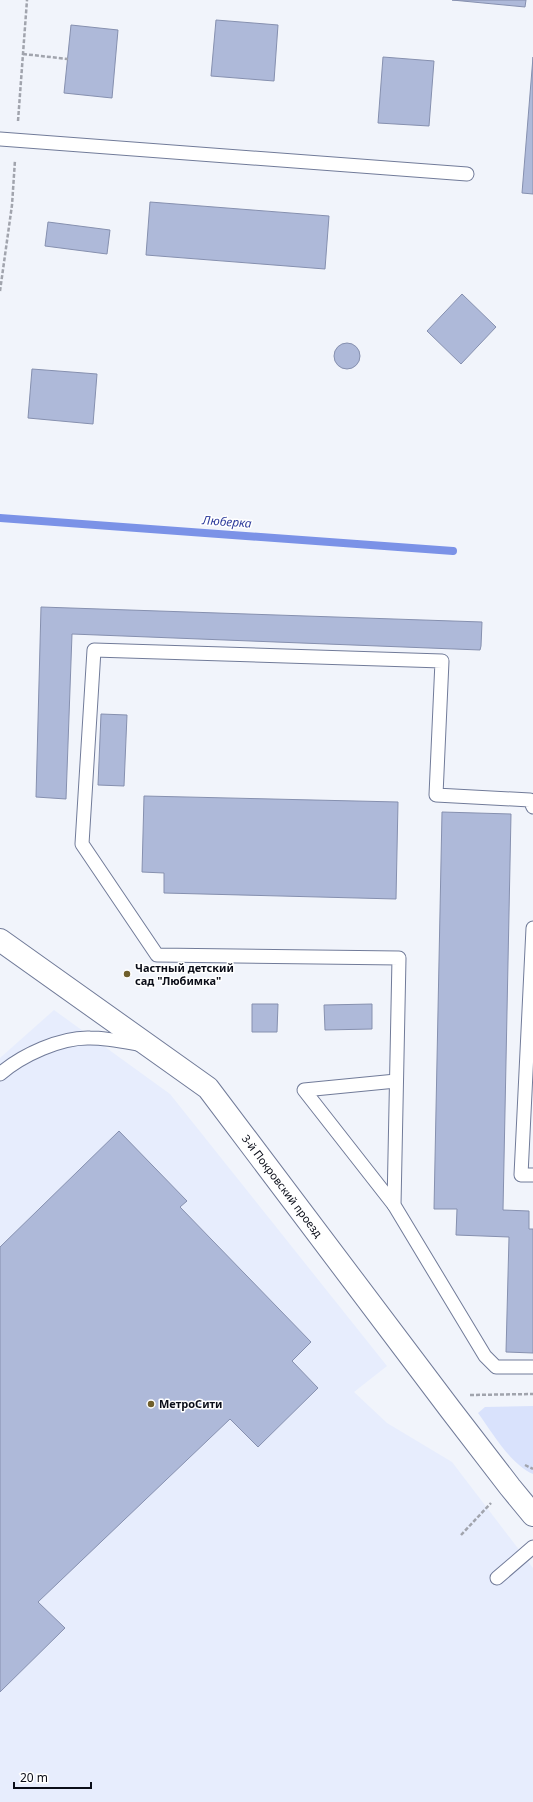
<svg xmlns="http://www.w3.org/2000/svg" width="533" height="1802" font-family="'Noto Sans',sans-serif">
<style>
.built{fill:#e7edfd}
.green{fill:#d9e2fc}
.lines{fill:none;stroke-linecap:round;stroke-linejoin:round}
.stream{stroke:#7b92e7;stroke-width:8}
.building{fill:#aeb9d9;stroke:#8690af}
.lane-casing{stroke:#717b99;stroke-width:15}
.street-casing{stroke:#717b99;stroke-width:24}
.path{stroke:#a1a4ad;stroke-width:2.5;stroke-dasharray:4 2;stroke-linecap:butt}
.lane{stroke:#fff;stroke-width:13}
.street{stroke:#fff;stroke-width:22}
.poi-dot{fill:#705f2c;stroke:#fff;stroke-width:1.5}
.labels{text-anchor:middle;stroke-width:3;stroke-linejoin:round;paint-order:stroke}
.poi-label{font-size:11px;font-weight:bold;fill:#0a0d18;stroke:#fff;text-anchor:start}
.street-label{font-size:11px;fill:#0a0d18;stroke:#fff}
.water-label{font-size:12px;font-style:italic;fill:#2c3a9b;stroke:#fff}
</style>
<rect width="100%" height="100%" fill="#f1f4fb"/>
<!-- built -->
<polygon class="built" points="54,1010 170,1094 387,1366 354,1392 387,1423 452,1462 533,1568 533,1802 0,1802 0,1058"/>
<!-- green -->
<path class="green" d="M533,1406v68c-23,-10 -41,-42 -55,-61l7,-6z"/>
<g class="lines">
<!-- stream -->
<polyline class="stream" points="0,518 453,551"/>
</g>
<!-- building -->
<g class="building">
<polygon points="452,0 526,0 525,7"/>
<polygon points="216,20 278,25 274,81 211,76"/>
<polygon points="71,25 118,30 112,98 64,93"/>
<polygon points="383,57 434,61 429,126 378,123"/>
<polygon points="533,57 533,194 522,193"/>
<polygon points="150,202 329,216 325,269 146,255"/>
<polygon points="48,222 110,230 107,254 45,246"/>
<polygon points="462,294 496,327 461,364 427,331"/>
<circle cx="347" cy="356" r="13"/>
<polygon points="32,369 97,374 93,424 28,418"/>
<polygon points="41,607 482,622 481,646 480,650 72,634 66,799 36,797"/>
<polygon points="101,714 127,715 124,786 98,785"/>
<polygon points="144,796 398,802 396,899 164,893 164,873 142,872"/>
<polygon points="442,812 511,814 503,1210 529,1211 529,1229 533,1229 533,1353 506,1352 509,1237 456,1235 457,1209 434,1209"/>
<polygon points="252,1004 278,1004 277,1032 252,1032"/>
<polygon points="372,1004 372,1029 325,1030 324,1005"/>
<polygon points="119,1131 187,1201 180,1207 311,1342 292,1361 318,1388 258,1447 230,1419 38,1602 65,1628 0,1692 0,1247"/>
</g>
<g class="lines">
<defs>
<g id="lane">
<polyline points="0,139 467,174"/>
<polyline points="533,807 530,800 436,795 442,661 94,650 82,844 157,955 399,958 394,1205 485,1356 496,1367 533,1367"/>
<polyline points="533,928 521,1175 533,1175"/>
<path d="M0,1074c22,-19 61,-37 90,-36 18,0 36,4 53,7"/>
<polyline points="394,1205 304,1090 396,1081"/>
<polyline points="497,1578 533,1547"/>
</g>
<polyline id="street" points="0,940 208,1088 450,1409 510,1487 533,1515"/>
</defs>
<!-- lane casing -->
<use href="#lane" class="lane-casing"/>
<!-- street casing -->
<use href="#street" class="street-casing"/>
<!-- path -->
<g class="path">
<polyline points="23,54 68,59"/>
<polyline points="18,121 27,0"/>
<polyline points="0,291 12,205 15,160"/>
<polyline points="470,1395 533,1394"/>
<polyline points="525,1465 533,1469"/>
<polyline points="461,1535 491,1503"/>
</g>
<!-- lane -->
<use href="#lane" class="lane"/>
<!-- street -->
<use href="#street" class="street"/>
</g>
<!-- markers -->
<g class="poi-dot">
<circle cx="127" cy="974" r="4"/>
<circle cx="151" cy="1404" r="4"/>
</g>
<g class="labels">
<!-- poi labels -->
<g class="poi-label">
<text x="135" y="972">Частный детский<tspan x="135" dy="13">сад "Любимка"</tspan></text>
<text x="159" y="1408">МетроСити</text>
</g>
<!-- street labels -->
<g class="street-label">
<text transform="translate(282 1186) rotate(53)" y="4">3-й Покровский проезд</text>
</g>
<!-- water labels -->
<g class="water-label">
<text transform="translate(227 522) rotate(4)" y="4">Люберка</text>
</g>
</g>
<!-- scale -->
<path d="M14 1782v6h77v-6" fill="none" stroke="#0a0d18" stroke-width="2"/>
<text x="20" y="1782" font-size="12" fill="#0a0d18" stroke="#ffffff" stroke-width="3" paint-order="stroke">20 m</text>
</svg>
